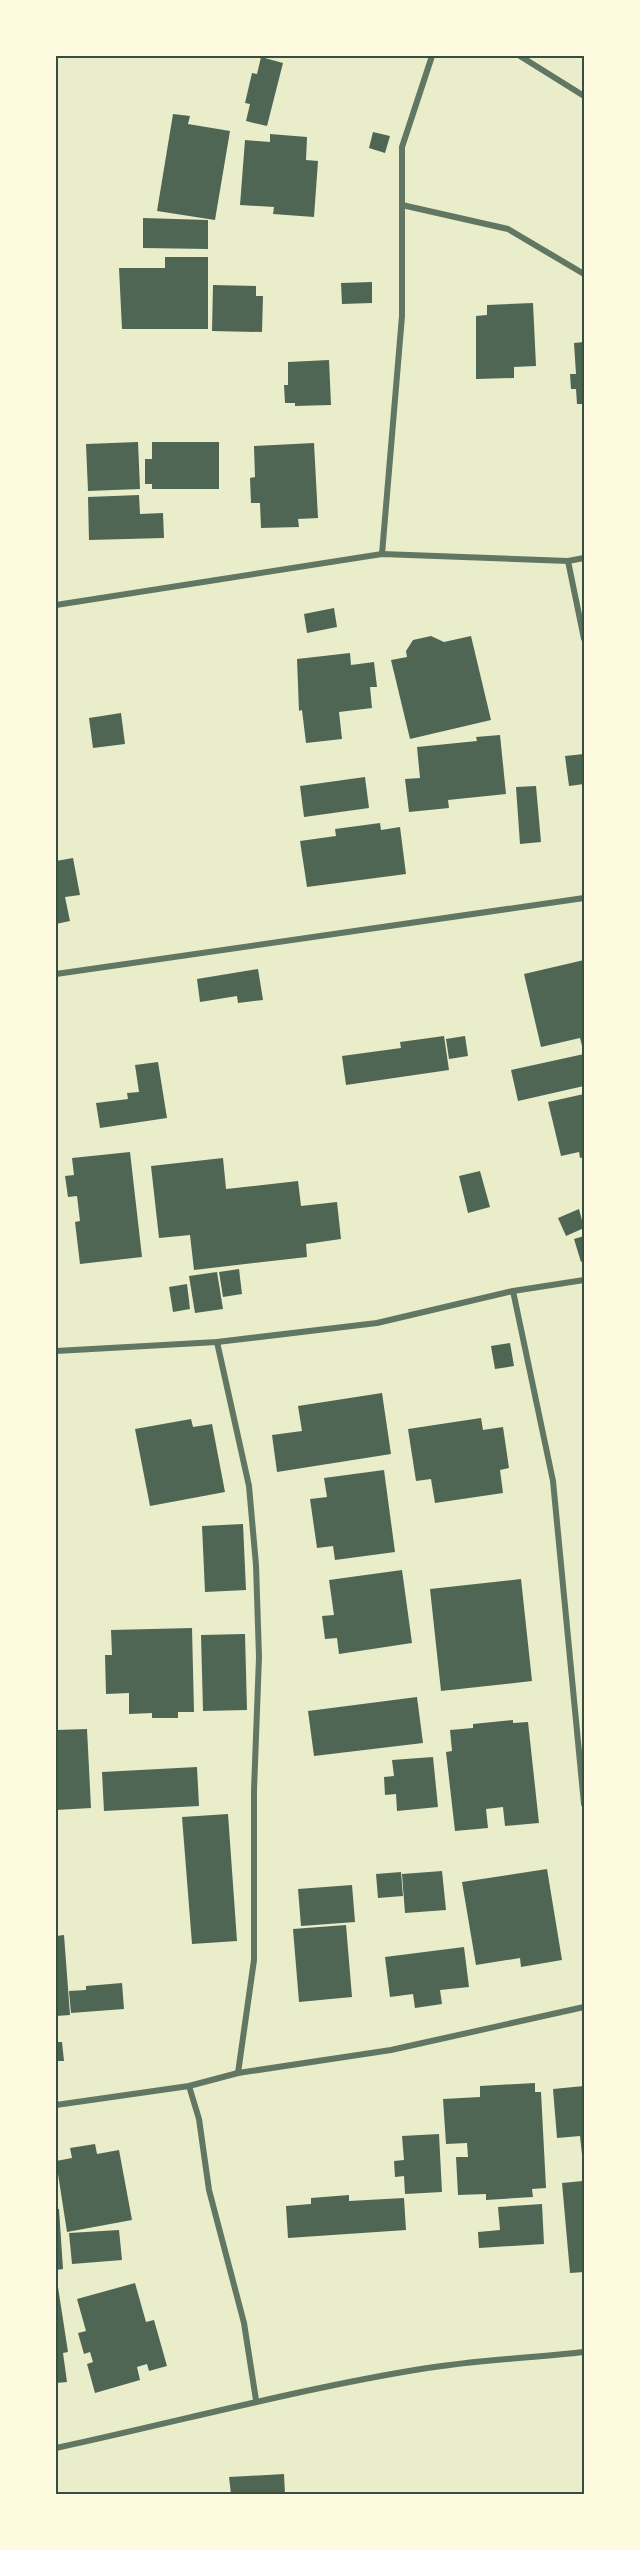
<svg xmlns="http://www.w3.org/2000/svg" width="640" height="2550" font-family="Quicksand,sans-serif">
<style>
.building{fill:#4f6655}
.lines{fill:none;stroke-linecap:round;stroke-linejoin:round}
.minor{stroke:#617663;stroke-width:6}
.neatline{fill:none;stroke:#344e41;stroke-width:2}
</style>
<rect width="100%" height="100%" fill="#e9edc9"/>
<!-- building -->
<g class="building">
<polygon points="261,57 283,63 267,126 246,121 250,104 245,103 252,73 257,74"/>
<polygon points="173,114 190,116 188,124 230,131 215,220 157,211"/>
<polygon points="373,132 390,136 385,153 369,148"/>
<polygon points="270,134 307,137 306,160 318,161 314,217 273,214 274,207 240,205 245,140 270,142"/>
<polygon points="143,218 208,220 208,249 143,248"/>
<polygon points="165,257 208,257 208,329 122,329 119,268 165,268"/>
<polygon points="372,282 372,303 342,304 341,283"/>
<polygon points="213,285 256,286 256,296 263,296 262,332 212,331"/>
<polygon points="533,303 536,366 514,367 514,378 476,379 476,316 487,315 487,305"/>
<polygon points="584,342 584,404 577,404 576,389 571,389 570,374 576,374 574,343"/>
<polygon points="329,360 331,405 295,406 295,403 285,403 284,385 288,385 288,362"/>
<polygon points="138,442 140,489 88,491 86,444"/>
<polygon points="152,442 219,442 219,489 152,489 152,484 145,484 145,459 152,459"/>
<polygon points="314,443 318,518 298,519 299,527 261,528 260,503 251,503 250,478 255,477 254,446"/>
<polygon points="139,495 140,514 163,513 164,538 89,540 88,497"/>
<polygon points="334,608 337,627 307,633 304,614"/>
<polygon points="431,636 444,642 471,636 491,720 410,739 391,660 407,657 406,651 413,640"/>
<polygon points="350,653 351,665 374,662 377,687 370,687 372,708 339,712 342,739 306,743 302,710 299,711 297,659"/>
<polygon points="121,713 125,744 93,748 89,718"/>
<polygon points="500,735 506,794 448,800 449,808 409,812 405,779 420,778 417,747 477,741 476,737"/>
<polygon points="584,754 584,784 569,786 565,756"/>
<polygon points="365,777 369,808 304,817 300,786"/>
<polygon points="536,786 541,842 520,844 516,787"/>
<polygon points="380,823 381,830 400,827 406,874 307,887 300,841 336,836 335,829"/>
<polygon points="73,858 80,895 65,897 70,921 56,924 56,861"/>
<polygon points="584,960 584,1045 582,1046 580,1038 541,1047 524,974"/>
<polygon points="258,969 263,1000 238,1003 237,996 200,1002 197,979"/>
<polygon points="444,1036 449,1070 346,1085 342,1056 401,1048 400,1042"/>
<polygon points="465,1036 468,1056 449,1059 446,1039"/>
<polygon points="584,1054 584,1086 518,1101 511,1070"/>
<polygon points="158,1062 167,1118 100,1128 96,1103 128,1099 127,1093 139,1092 135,1065"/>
<polygon points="584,1094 584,1157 580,1158 579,1152 561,1156 548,1102"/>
<polygon points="130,1152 142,1257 80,1264 75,1222 80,1221 77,1196 68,1197 65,1176 74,1175 72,1158"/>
<polygon points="223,1158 226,1189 298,1181 301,1206 337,1202 341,1239 306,1244 307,1257 194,1270 190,1235 159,1238 151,1166"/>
<polygon points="480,1171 490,1207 468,1213 459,1176"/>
<polygon points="579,1209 584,1228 566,1236 558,1218"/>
<polygon points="584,1236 584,1261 581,1262 574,1239"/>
<polygon points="239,1269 242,1294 223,1297 219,1272"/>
<polygon points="217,1272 223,1309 195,1313 189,1276"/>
<polygon points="187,1284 190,1309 173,1312 169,1287"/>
<polygon points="510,1343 514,1366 495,1369 491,1346"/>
<polygon points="382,1393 391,1454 277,1472 272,1435 302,1431 298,1406"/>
<polygon points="481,1418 483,1430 503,1427 509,1468 500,1470 503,1493 435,1503 431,1479 416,1481 408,1429"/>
<polygon points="191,1419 193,1427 212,1424 225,1492 150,1506 135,1429"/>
<polygon points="384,1470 395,1552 335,1560 333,1546 317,1548 310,1499 327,1497 324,1478"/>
<polygon points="243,1524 246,1590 205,1592 202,1526"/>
<polygon points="402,1570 412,1643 339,1654 337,1638 325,1639 322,1616 334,1615 329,1580"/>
<polygon points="521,1579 532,1681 441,1691 430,1589"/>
<polygon points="192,1628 194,1712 178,1712 178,1718 152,1718 152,1713 129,1714 129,1693 106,1694 105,1655 112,1655 111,1630"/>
<polygon points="245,1634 247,1710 203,1711 201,1635"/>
<polygon points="417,1697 423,1743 314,1756 308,1711"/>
<polygon points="513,1720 513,1723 528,1722 539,1823 505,1826 503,1807 486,1809 488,1828 455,1831 446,1752 452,1751 450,1730 473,1728 473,1724"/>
<polygon points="87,1729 91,1808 56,1810 56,1730"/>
<polygon points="433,1757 438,1807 397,1811 396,1794 385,1795 384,1777 394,1776 392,1760"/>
<polygon points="197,1767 199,1806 104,1811 102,1772"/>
<polygon points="228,1814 237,1941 192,1944 182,1817"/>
<polygon points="547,1869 562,1960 521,1967 520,1958 476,1965 462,1882"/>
<polygon points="442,1871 446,1910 405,1913 402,1874"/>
<polygon points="401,1872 403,1896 378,1898 376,1874"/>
<polygon points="352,1885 355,1922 301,1926 298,1889"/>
<polygon points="346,1925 352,1997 299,2002 293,1929"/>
<polygon points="64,1935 70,2015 56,2016 56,1936"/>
<polygon points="464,1947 469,1987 440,1990 442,2004 415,2008 413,1994 390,1997 385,1957"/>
<polygon points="122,1983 124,2009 71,2013 69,1991 86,1990 86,1986"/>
<polygon points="56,2042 62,2042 64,2061 56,2061"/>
<polygon points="535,2083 535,2092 541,2092 546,2188 532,2189 533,2197 486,2200 486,2194 458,2195 456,2157 468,2157 467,2143 446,2144 443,2099 480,2097 480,2086"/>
<polygon points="584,2086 584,2164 583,2164 580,2136 557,2138 553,2089"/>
<polygon points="439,2134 442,2192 405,2194 404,2176 395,2177 394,2161 404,2160 402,2136"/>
<polygon points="95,2144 97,2154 119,2150 132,2220 67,2232 56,2161 72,2158 70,2148"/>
<polygon points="583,2181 584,2272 570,2273 562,2183"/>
<polygon points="349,2195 349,2201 404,2198 406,2230 288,2238 286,2206 311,2204 311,2198"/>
<polygon points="542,2204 544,2244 479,2248 478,2232 500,2230 498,2207"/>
<polygon points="56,2209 59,2209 63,2269 56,2270"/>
<polygon points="119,2230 122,2260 72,2264 69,2233"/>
<polygon points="135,2283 146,2322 154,2320 167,2366 149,2371 147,2364 137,2367 140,2380 95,2393 87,2364 93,2362 90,2352 84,2354 78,2333 86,2331 77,2299"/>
<polygon points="58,2287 68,2352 63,2353 67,2382 56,2383 56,2288"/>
<polygon points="284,2474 285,2494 231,2494 229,2477"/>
</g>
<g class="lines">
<!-- minor -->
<g class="minor">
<polyline points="520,56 584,96"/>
<polyline points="402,205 508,229 584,274"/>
<polyline points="382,554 402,316 402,147 432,56"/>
<polyline points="568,561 584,639"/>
<polyline points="56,605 382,554 568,561 584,558"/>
<polyline points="56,974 584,898"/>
<polyline points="513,1291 553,1481 584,1804"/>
<polyline points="217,1342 249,1486 256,1565 259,1657 254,1790 254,1960 238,2073"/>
<polyline points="56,1351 217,1342 377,1323 513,1291 584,1280"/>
<polyline points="189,2086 199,2119 209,2190 244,2323 256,2400"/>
<polyline points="56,2105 189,2086 238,2073 391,2050 584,2007"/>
<path d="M56,2448c121,-26 242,-59 365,-79 54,-9 109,-11 163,-17"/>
</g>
</g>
<!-- border -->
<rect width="640" height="2550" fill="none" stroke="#fefae0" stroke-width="114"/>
<rect x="57" y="57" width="526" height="2436" class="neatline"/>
</svg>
